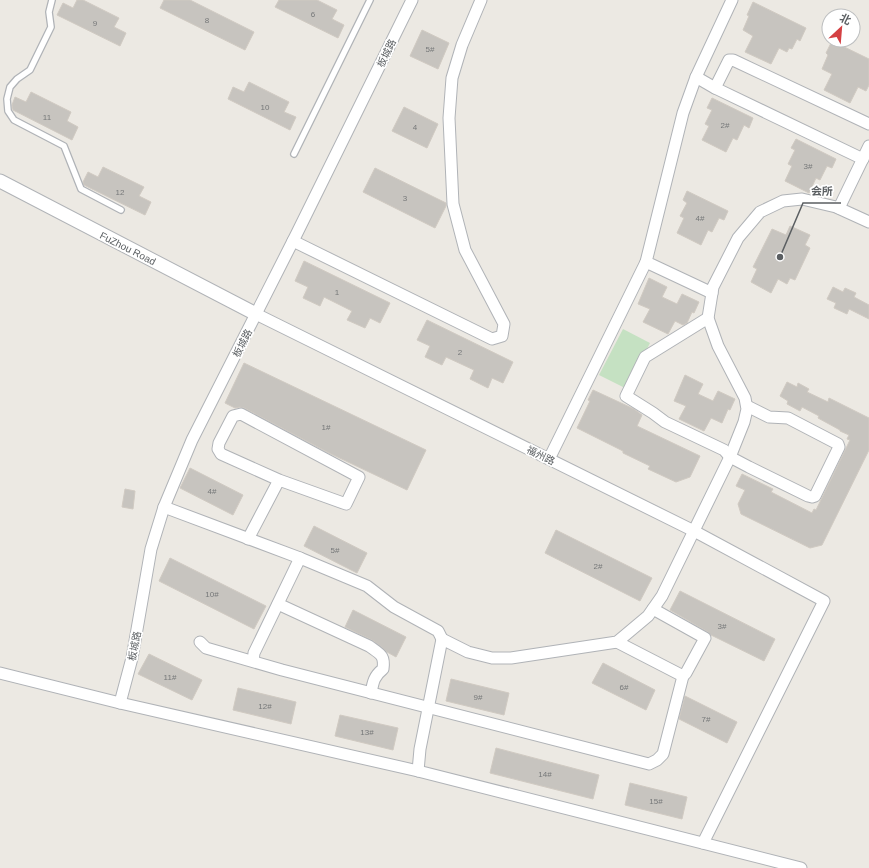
<svg xmlns="http://www.w3.org/2000/svg" width="869" height="868" font-family="Arial,'Noto Sans SC',sans-serif">
<style>
.green{fill:#c5e1c2}
.building{fill:#c7c4bf;stroke:#d0cac2}
.lines{fill:none;stroke-linecap:round;stroke-linejoin:round}
.service-casing{stroke:#b0b3b7;stroke-width:8}
.minor-casing{stroke:#b0b3b7;stroke-width:13}
.tertiary-casing{stroke:#b0b3b7;stroke-width:15}
.service{stroke:#fff;stroke-width:5.5}
.minor{stroke:#fff;stroke-width:11}
.tertiary{stroke:#fff;stroke-width:13}
.labels{text-anchor:middle;stroke-width:3.5;stroke-linejoin:round;paint-order:stroke}
.number-label{font-size:8px;fill:#767879}
.street-label{font-size:10px;fill:#5b5f62;stroke:#fff}
.leader{fill:none;stroke:#5b5f62;stroke-width:1.5}
.callout-dot{fill:#5b5f62;stroke:#fff;stroke-width:1.5}
.callout-label{font-size:11px;text-anchor:middle;font-weight:bold;fill:#5b5f62;stroke:#fff;stroke-width:3.5;stroke-linejoin:round;paint-order:stroke}
</style>
<rect width="100%" height="100%" fill="#ece9e3"/>
<!-- green -->
<polygon class="green" points="623,329 650,343 627,389 599,375"/>
<!-- building -->
<g class="building">
<polygon points="77,0 83,0 119,18 114,27 126,33 120,46 57,15 63,3 73,8"/>
<polygon points="164,0 190,0 254,32 245,50 160,8"/>
<polygon points="279,0 317,0 337,10 332,19 344,25 338,38 275,7"/>
<polygon points="753,2 806,28 800,41 797,39 792,49 789,48 787,52 779,48 771,64 745,52 753,36 743,30 749,16 747,15"/>
<polygon points="422,30 449,43 438,69 410,56"/>
<polygon points="832,41 869,59 869,85 866,91 858,87 850,103 824,90 832,74 822,69 828,55 826,53"/>
<polygon points="249,82 289,102 284,112 296,117 290,130 228,99 233,87 244,92"/>
<polygon points="31,92 71,112 67,121 78,127 72,140 13,110 12,105 15,97 26,102"/>
<polygon points="712,98 753,118 749,128 744,125 737,140 733,138 726,152 702,140 709,126 705,124 712,110 707,108"/>
<polygon points="404,107 438,124 427,148 392,131"/>
<polygon points="796,139 836,159 832,168 827,166 820,180 816,178 809,193 785,181 792,166 788,164 795,150 791,148"/>
<polygon points="103,167 144,187 139,196 151,202 145,215 84,185 83,182 88,172 98,177"/>
<polygon points="375,168 446,203 446,206 435,228 363,192"/>
<polygon points="687,191 728,211 724,220 719,218 712,232 708,230 701,245 677,233 684,218 680,216 687,203 683,200"/>
<polygon points="790,226 810,235 805,245 810,248 795,280 790,278 787,284 778,279 771,293 751,282 757,269 753,267 772,229 786,235"/>
<polygon points="304,261 390,303 380,323 370,318 365,328 347,320 352,311 324,297 320,306 303,298 308,287 295,281"/>
<polygon points="649,278 667,287 662,297 677,304 682,294 699,302 694,313 692,312 687,323 683,325 675,321 668,334 643,322 650,309 638,304"/>
<polygon points="833,287 843,292 845,288 856,293 854,297 869,305 869,319 849,309 847,314 834,308 836,303 827,299"/>
<polygon points="427,320 513,362 503,383 492,378 488,388 470,379 474,370 446,357 442,365 425,357 430,346 417,340"/>
<polygon points="244,363 426,450 407,490 329,453 244,408 240,407 235,408 225,403"/>
<polygon points="685,375 703,384 698,394 713,401 718,391 735,399 730,410 728,409 722,423 711,418 704,431 679,419 686,406 674,401"/>
<polygon points="787,382 797,387 798,383 809,389 807,392 828,402 829,398 869,418 869,450 822,545 810,548 741,514 738,504 745,490 736,486 742,474 773,489 771,492 812,513 814,509 816,510 850,440 847,439 849,435 840,431 840,430 818,418 819,416 802,407 800,411 787,404 788,401 780,396"/>
<polygon points="593,390 634,409 642,415 637,426 700,456 690,477 676,482 648,469 650,466 623,453 623,451 577,428 590,401 588,400"/>
<polygon points="190,468 243,495 233,515 180,488"/>
<polygon points="125,489 135,491 133,509 122,507"/>
<polygon points="314,526 367,553 357,573 304,546"/>
<polygon points="556,530 652,578 640,601 545,553"/>
<polygon points="170,558 266,606 254,629 159,581"/>
<polygon points="680,591 775,639 764,661 711,635 708,632 670,610"/>
<polygon points="353,610 406,637 396,657 387,652 383,648 372,640 345,627"/>
<polygon points="149,654 202,680 192,700 138,674"/>
<polygon points="603,663 655,690 646,710 592,683"/>
<polygon points="451,679 509,693 504,715 446,701"/>
<polygon points="238,688 296,702 291,724 233,710"/>
<polygon points="685,696 737,722 727,743 679,719"/>
<polygon points="340,715 398,728 393,750 335,736"/>
<polygon points="496,748 599,775 593,799 490,773"/>
<polygon points="630,783 687,797 682,819 625,805"/>
</g>
<g class="lines">
<defs>
<g id="service">
<polyline points="52,0 49,12 51,27 30,70 17,79 10,87 7,99 8,111 14,120 64,146 81,189 121,210"/>
<polyline points="294,154 370,0"/>
</g>
<g id="minor">
<polyline points="696,77 715,88"/>
<polyline points="863,159 715,88 729,60 733,60 869,124"/>
<polyline points="839,208 869,146"/>
<polyline points="293,241 492,339 502,336 504,324 465,250 453,204 449,118 452,78 462,45 481,0"/>
<polyline points="712,293 646,262 683,113 696,77 732,0"/>
<polyline points="256,314 694,531 824,601 703,843"/>
<polyline points="708,318 645,357 626,396 653,413 665,422 724,450 730,457 749,467 808,496 812,497 815,496 839,447 838,444 788,418 769,417 747,406"/>
<polyline points="549,459 646,262"/>
<polyline points="164,507 300,558 367,586 394,607 438,631 442,639"/>
<polyline points="248,539 279,480 346,504 359,477 241,414 233,416 219,443 218,449 221,454 279,480"/>
<path d="M278,604l91,42c11,8 16,9 14,23 -9,7 -10,13 -12,24"/>
<polyline points="653,609 705,638 686,673 683,676"/>
<polyline points="200,642 206,648 282,670 649,764 657,760 663,754 683,676 617,642"/>
<polyline points="253,661 254,653 300,558"/>
<polyline points="0,673 120,703 418,771 801,868"/>
<polyline points="120,703 132,658 151,549 164,507 192,440 297,233 412,0"/>
<polyline points="418,771 420,749 442,639 468,652 492,658 511,658 617,642 648,616 662,596 730,457 744,422 747,409 745,398 718,346 708,318 713,287 738,238 760,212 783,201 802,199 836,207 869,222"/>
</g>
<polyline id="tertiary" points="0,181 256,314"/>
</defs>
<!-- service casing -->
<use href="#service" class="service-casing"/>
<!-- minor casing -->
<use href="#minor" class="minor-casing"/>
<!-- tertiary casing -->
<use href="#tertiary" class="tertiary-casing"/>
<!-- service -->
<use href="#service" class="service"/>
<!-- minor -->
<use href="#minor" class="minor"/>
<!-- tertiary -->
<use href="#tertiary" class="tertiary"/>
</g>
<g class="labels">
<!-- number labels -->
<g class="number-label">
<text x="313" y="17">6</text>
<text x="207" y="23">8</text>
<text x="95" y="26">9</text>
<text x="430" y="52">5#</text>
<text x="265" y="110">10</text>
<text x="47" y="120">11</text>
<text x="725" y="128">2#</text>
<text x="415" y="130">4</text>
<text x="808" y="169">3#</text>
<text x="120" y="195">12</text>
<text x="405" y="201">3</text>
<text x="700" y="221">4#</text>
<text x="337" y="295">1</text>
<text x="460" y="355">2</text>
<text x="326" y="430">1#</text>
<text x="212" y="494">4#</text>
<text x="335" y="553">5#</text>
<text x="598" y="569">2#</text>
<text x="212" y="597">10#</text>
<text x="722" y="629">3#</text>
<text x="170" y="680">11#</text>
<text x="624" y="690">6#</text>
<text x="478" y="700">9#</text>
<text x="265" y="709">12#</text>
<text x="706" y="722">7#</text>
<text x="367" y="735">13#</text>
<text x="545" y="777">14#</text>
<text x="656" y="804">15#</text>
</g>
<!-- street labels -->
<g class="street-label">
<text transform="translate(386 53) rotate(-64)" y="4">板城路</text>
<text transform="translate(128 248) rotate(27)" y="4">FuZhou Road</text>
<text transform="translate(242 343) rotate(-63)" y="4">板城路</text>
<text transform="translate(541 455) rotate(26)" y="4">福州路</text>
<text transform="translate(134 646) rotate(-79)" y="4">板城路</text>
</g>
</g>
<!-- callouts -->
<path class="leader" d="M780 257L803 203H841"/>
<circle class="callout-dot" cx="780" cy="257" r="4"/>
<g class="callout-label">
<text x="822" y="195">会所</text>
</g>
<!-- north arrow -->
<g transform="translate(841 28) rotate(26)"><circle r="19" fill="#ffffff" stroke="#bdbfc0"/>
<path d="M0-3L7 15L0 10L-7 15Z" fill="#d44043"/>
<text y="-6" font-size="11" font-weight="bold" text-anchor="middle" fill="#5b5f62">北</text>
</g>
</svg>
